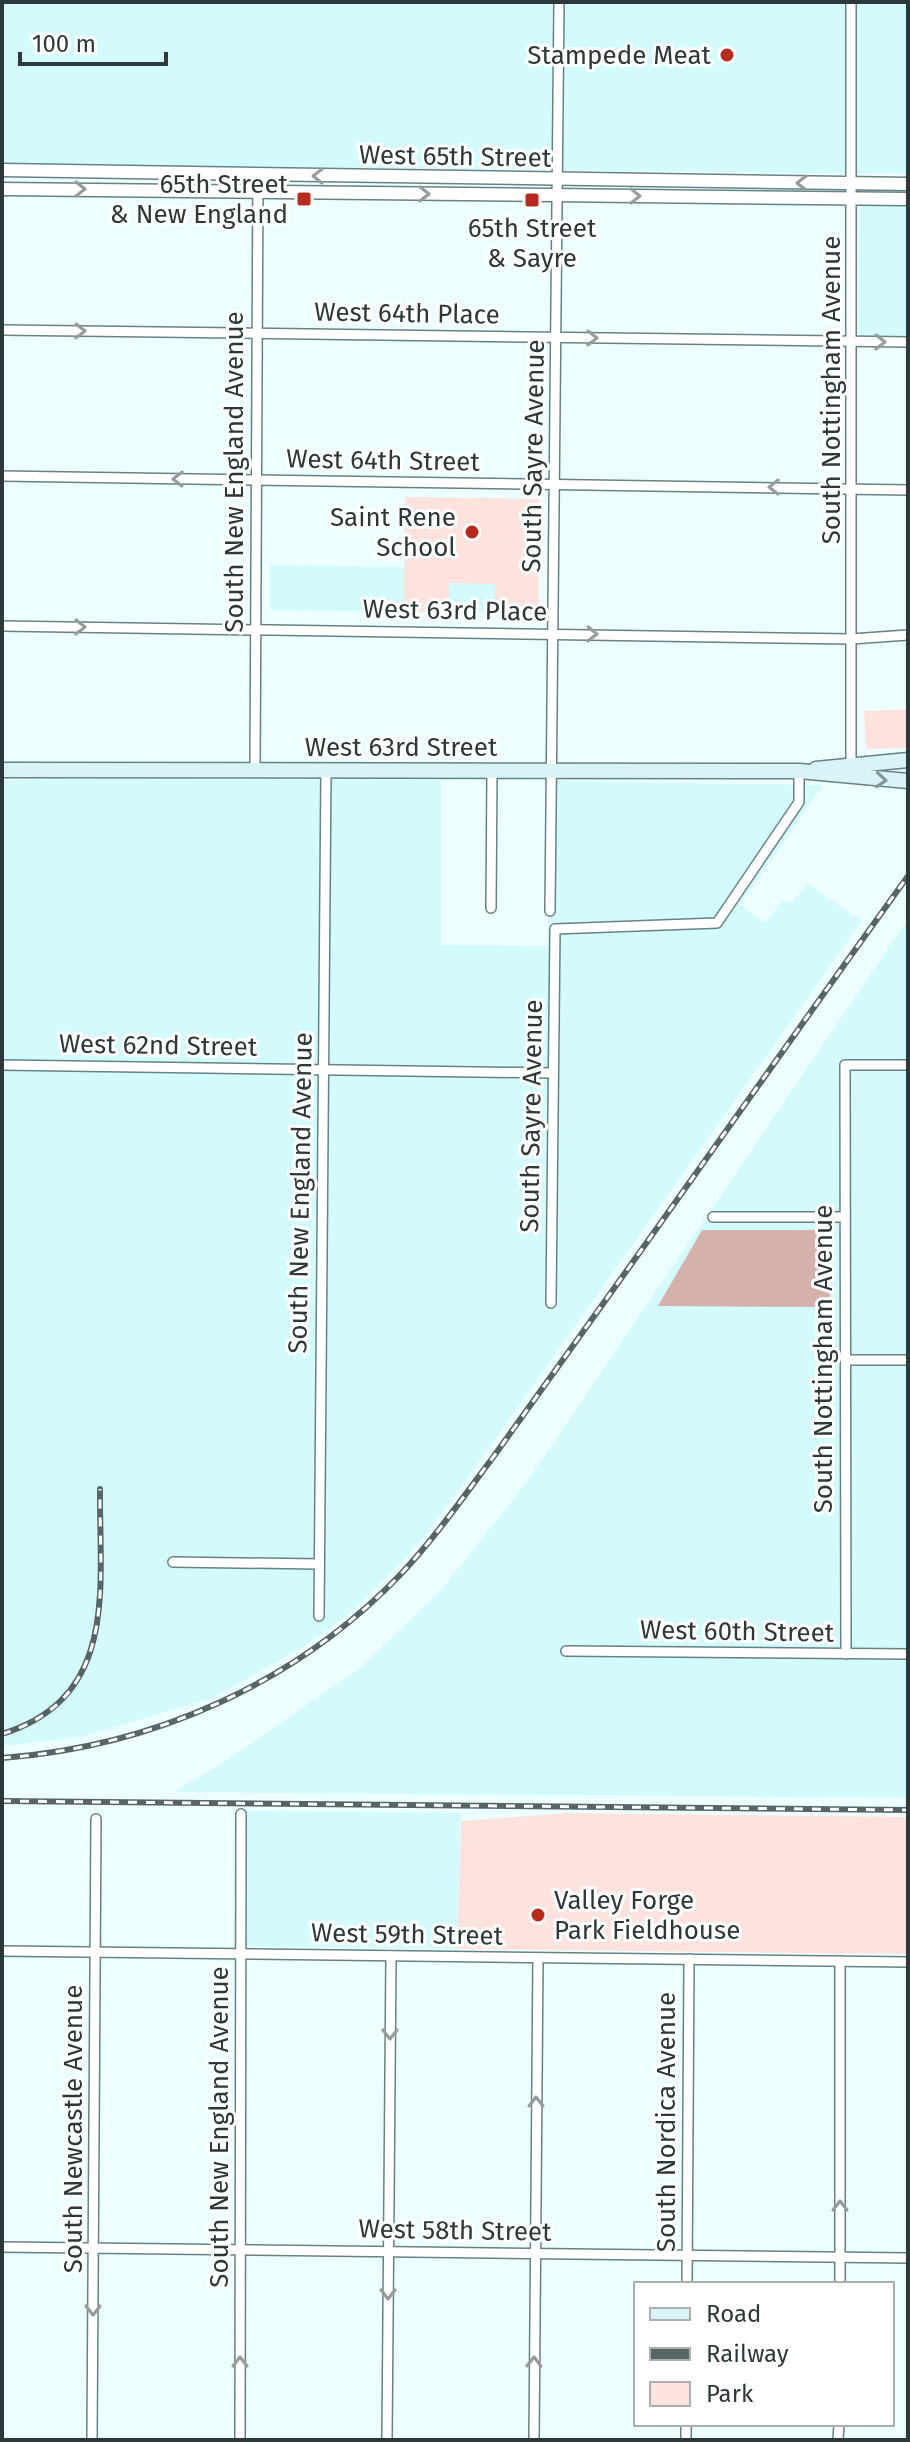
<svg xmlns="http://www.w3.org/2000/svg" width="910" height="2442" font-family="'Fira Sans',sans-serif">
<style>
.built{fill:#d3fbfe}
.green{fill:#fde2dd}
.forest{fill:#d4b1ab}
.lines{fill:none;stroke-linecap:round;stroke-linejoin:round}
.minor-casing{stroke:#678284;stroke-width:12}
.tertiary-casing{stroke:#678284;stroke-width:15}
.secondary-casing{stroke:#678284;stroke-width:17}
.minor{stroke:#fff;stroke-width:9}
.tertiary{stroke:#fff;stroke-width:12}
.secondary{stroke:#d8f4f7;stroke-width:14}
.rail-casing{stroke:#586566;stroke-width:6}
.rail{stroke:#fff;stroke-width:3;stroke-dasharray:9;stroke-linecap:butt}
.oneway{stroke:#969c9c}
.oneway2{stroke:#829698}
.poi-dot{fill:#b82b1c;stroke:#fff;stroke-width:3}
.labels{text-anchor:middle;stroke-width:6;stroke-linejoin:round;paint-order:stroke}
.poi-label{font-size:26px;fill:#2c3839;stroke:#fff;text-anchor:end}
.street-label{font-size:26px;fill:#2c3839;stroke:#fff}
</style>
<rect width="100%" height="100%" fill="#ecfeff"/>
<!-- built -->
<g class="built">
<polygon points="2,2 908,2 908,174 2,164"/>
<polygon points="860,204 908,204 908,338 859,337"/>
<polygon points="405,497 539,499 539,614 270,610 270,565 404,567"/>
<polygon points="72,779 441,780 441,945 548,946 550,781 823,785 740,905 766,923 781,901 793,902 807,884 862,921 454,1497 420,1542 382,1582 346,1616 303,1647 213,1698 80,1737 2,1746 2,781"/>
<polygon points="908,919 908,1798 173,1792 218,1766 360,1668 442,1589 524,1486"/>
<polygon points="244,1811 461,1813 457,1949 242,1946"/>
</g>
<!-- green -->
<g class="green">
<polygon points="405,497 539,499 539,614 495,613 495,584 449,583 448,613 404,612"/>
<polygon points="908,709 908,748 866,749 864,711"/>
<polygon points="568,1813 908,1817 908,1954 457,1949 461,1821"/>
</g>
<!-- forest -->
<polygon class="forest" points="702,1230 830,1230 830,1303 824,1307 658,1306"/>
<g class="lines">
<defs>
<g id="minor">
<polyline points="2,330 908,342"/>
<polyline points="2,476 908,490"/>
<polyline points="2,626 851,639 908,635"/>
<polyline points="255,770 258,175"/>
<polyline points="851,771 851,2"/>
<polyline points="491,908 492,771"/>
<polyline points="550,911 559,2"/>
<polyline points="2,1065 552,1073"/>
<polyline points="713,1217 845,1217"/>
<polyline points="551,1303 555,929 717,923 799,802 799,771"/>
<polyline points="845,1360 908,1360"/>
<polyline points="173,1562 319,1564"/>
<polyline points="319,1616 326,770"/>
<polyline points="566,1651 908,1654"/>
<polyline points="846,1654 845,1065 908,1065"/>
<polyline points="2,1951 908,1962"/>
<polyline points="2,2247 908,2258"/>
<polyline points="687,2284 689,1959"/>
<polyline points="840,2284 840,1961"/>
<polyline points="92,2440 96,1819"/>
<polyline points="240,2440 241,1814"/>
<polyline points="387,2440 391,1956"/>
<polyline points="534,2440 538,1958"/>
<polyline points="686,2440 686,2424"/>
<polyline points="838,2440 839,2424"/>
</g>
<g id="tertiary">
<polyline points="2,170 908,184"/>
<polyline points="2,189 908,199"/>
</g>
<g id="secondary">
<polyline points="816,769 908,760"/>
<polyline points="2,770 799,771 908,781"/>
</g>
</defs>
<!-- minor casing -->
<use href="#minor" class="minor-casing"/>
<!-- tertiary casing -->
<use href="#tertiary" class="tertiary-casing"/>
<!-- secondary casing -->
<use href="#secondary" class="secondary-casing"/>
<!-- minor -->
<use href="#minor" class="minor"/>
<!-- tertiary -->
<use href="#tertiary" class="tertiary"/>
<!-- secondary -->
<use href="#secondary" class="secondary"/>
<defs>
<g id="rail">
<path d="M2,1734c118,-36 97,-148 98,-245"/>
<path d="M2,1758c150,-11 293,-74 398,-183 35,-37 64,-79 94,-119 44,-61 87,-122 131,-183 94,-132 188,-265 283,-397"/>
<polyline points="2,1801 908,1810"/>
</g>
</defs>
<!-- rail casing -->
<use href="#rail" class="rail-casing"/>
<!-- rail -->
<use href="#rail" class="rail"/>
</g>
<!-- one-way arrows -->
<defs><path id="oneway-chevron" d="M-2-3.5L2.5 0L-2 3.5" fill="none" stroke-width="1.6" stroke-linecap="round" stroke-linejoin="round" transform="scale(2)"/></defs>
<g class="oneway">
<use href="#oneway-chevron" transform="translate(318 176) rotate(-179)"/>
<use href="#oneway-chevron" transform="translate(802 183) rotate(-179)"/>
<use href="#oneway-chevron" transform="translate(80 189) rotate(1)"/>
<use href="#oneway-chevron" transform="translate(424 194) rotate(1)"/>
<use href="#oneway-chevron" transform="translate(635 196) rotate(1)"/>
<use href="#oneway-chevron" transform="translate(80 331) rotate(1)"/>
<use href="#oneway-chevron" transform="translate(592 338) rotate(1)"/>
<use href="#oneway-chevron" transform="translate(880 342) rotate(1)"/>
<use href="#oneway-chevron" transform="translate(178 479) rotate(-179)"/>
<use href="#oneway-chevron" transform="translate(774 487) rotate(-179)"/>
<use href="#oneway-chevron" transform="translate(80 627) rotate(1)"/>
<use href="#oneway-chevron" transform="translate(592 634) rotate(1)"/>
<use href="#oneway-chevron" transform="translate(390 2034) rotate(90)"/>
<use href="#oneway-chevron" transform="translate(536 2102) rotate(-90)"/>
<use href="#oneway-chevron" transform="translate(840 2206) rotate(-90)"/>
<use href="#oneway-chevron" transform="translate(388 2294) rotate(90)"/>
<use href="#oneway-chevron" transform="translate(93 2310) rotate(90)"/>
<use href="#oneway-chevron" transform="translate(240 2362) rotate(-90)"/>
<use href="#oneway-chevron" transform="translate(534 2362) rotate(-89)"/>
</g>
<use class="oneway2" href="#oneway-chevron" transform="translate(881 780) rotate(4)"/>
<!-- markers -->
<g class="poi-dot">
<circle cx="727" cy="55" r="8"/>
<rect x="296" y="191" width="16" height="16" rx="4"/>
<rect x="524" y="192" width="16" height="16" rx="4"/>
<circle cx="472" cy="532" r="8"/>
<circle cx="538" cy="1915" r="8"/>
</g>
<g class="labels">
<!-- poi labels -->
<g class="poi-label">
<text x="711" y="64">Stampede Meat</text>
<text x="288" y="193">65th Street<tspan x="288" dy="30">&amp; New England</tspan></text>
<text x="532" y="237" text-anchor="middle">65th Street<tspan x="532" dy="30">&amp; Sayre</tspan></text>
<text x="456" y="526">Saint Rene<tspan x="456" dy="30">School</tspan></text>
<text x="554" y="1909" text-anchor="start">Valley Forge<tspan x="554" dy="30">Park Fieldhouse</tspan></text>
</g>
<!-- street labels -->
<g class="street-label">
<text transform="translate(455 156) rotate(1)" y="9">West 65th Street</text>
<text transform="translate(407 313) rotate(1)" y="9">West 64th Place</text>
<text transform="translate(831 390) rotate(-90)" y="9">South Nottingham Avenue</text>
<text transform="translate(533 456) rotate(-89)" y="9">South Sayre Avenue</text>
<text transform="translate(383 460) rotate(1)" y="9">West 64th Street</text>
<text transform="translate(234 472) rotate(-90)" y="9">South New England Avenue</text>
<text transform="translate(455 610) rotate(1)" y="9">West 63rd Place</text>
<text x="401" y="756">West 63rd Street</text>
<text transform="translate(158 1045) rotate(1)" y="9">West 62nd Street</text>
<text transform="translate(531 1116) rotate(-89)" y="9">South Sayre Avenue</text>
<text transform="translate(300 1193) rotate(-89)" y="9">South New England Avenue</text>
<text transform="translate(823 1359) rotate(-90)" y="9">South Nottingham Avenue</text>
<text transform="translate(737 1631) rotate(1)" y="9">West 60th Street</text>
<text transform="translate(407 1934) rotate(1)" y="9">West 59th Street</text>
<text transform="translate(666 2122) rotate(-90)" y="9">South Nordica Avenue</text>
<text transform="translate(219 2127) rotate(-90)" y="9">South New England Avenue</text>
<text transform="translate(73 2129) rotate(-90)" y="9">South Newcastle Avenue</text>
<text transform="translate(455 2230) rotate(1)" y="9">West 58th Street</text>
</g>
</g>
<!-- border -->
<rect width="910" height="2442" fill="none" stroke="#2c3839" stroke-width="8"/>
<!-- legend -->
<rect x="634" y="2282" width="260" height="144" fill="#ffffff" stroke="#abafb0" stroke-width="2"/>
<rect x="650" y="2308" width="40" height="12" fill="#d8f4f7" stroke="#abafb0" stroke-width="2"/>
<text x="706" y="2322" font-size="24" fill="#2c3839">Road</text>
<rect x="650" y="2348" width="40" height="12" fill="#586566" stroke="#abafb0" stroke-width="2"/>
<text x="706" y="2362" font-size="24" fill="#2c3839">Railway</text>
<rect x="650" y="2382" width="40" height="24" fill="#fde2dd" stroke="#abafb0" stroke-width="2"/>
<text x="706" y="2402" font-size="24" fill="#2c3839">Park</text>
<!-- scale -->
<path d="M20 52v12h146v-12" fill="none" stroke="#2c3839" stroke-width="4"/>
<text x="32" y="52" font-size="24" fill="#2c3839" stroke="#ffffff" stroke-width="6" paint-order="stroke">100 m</text>
</svg>
